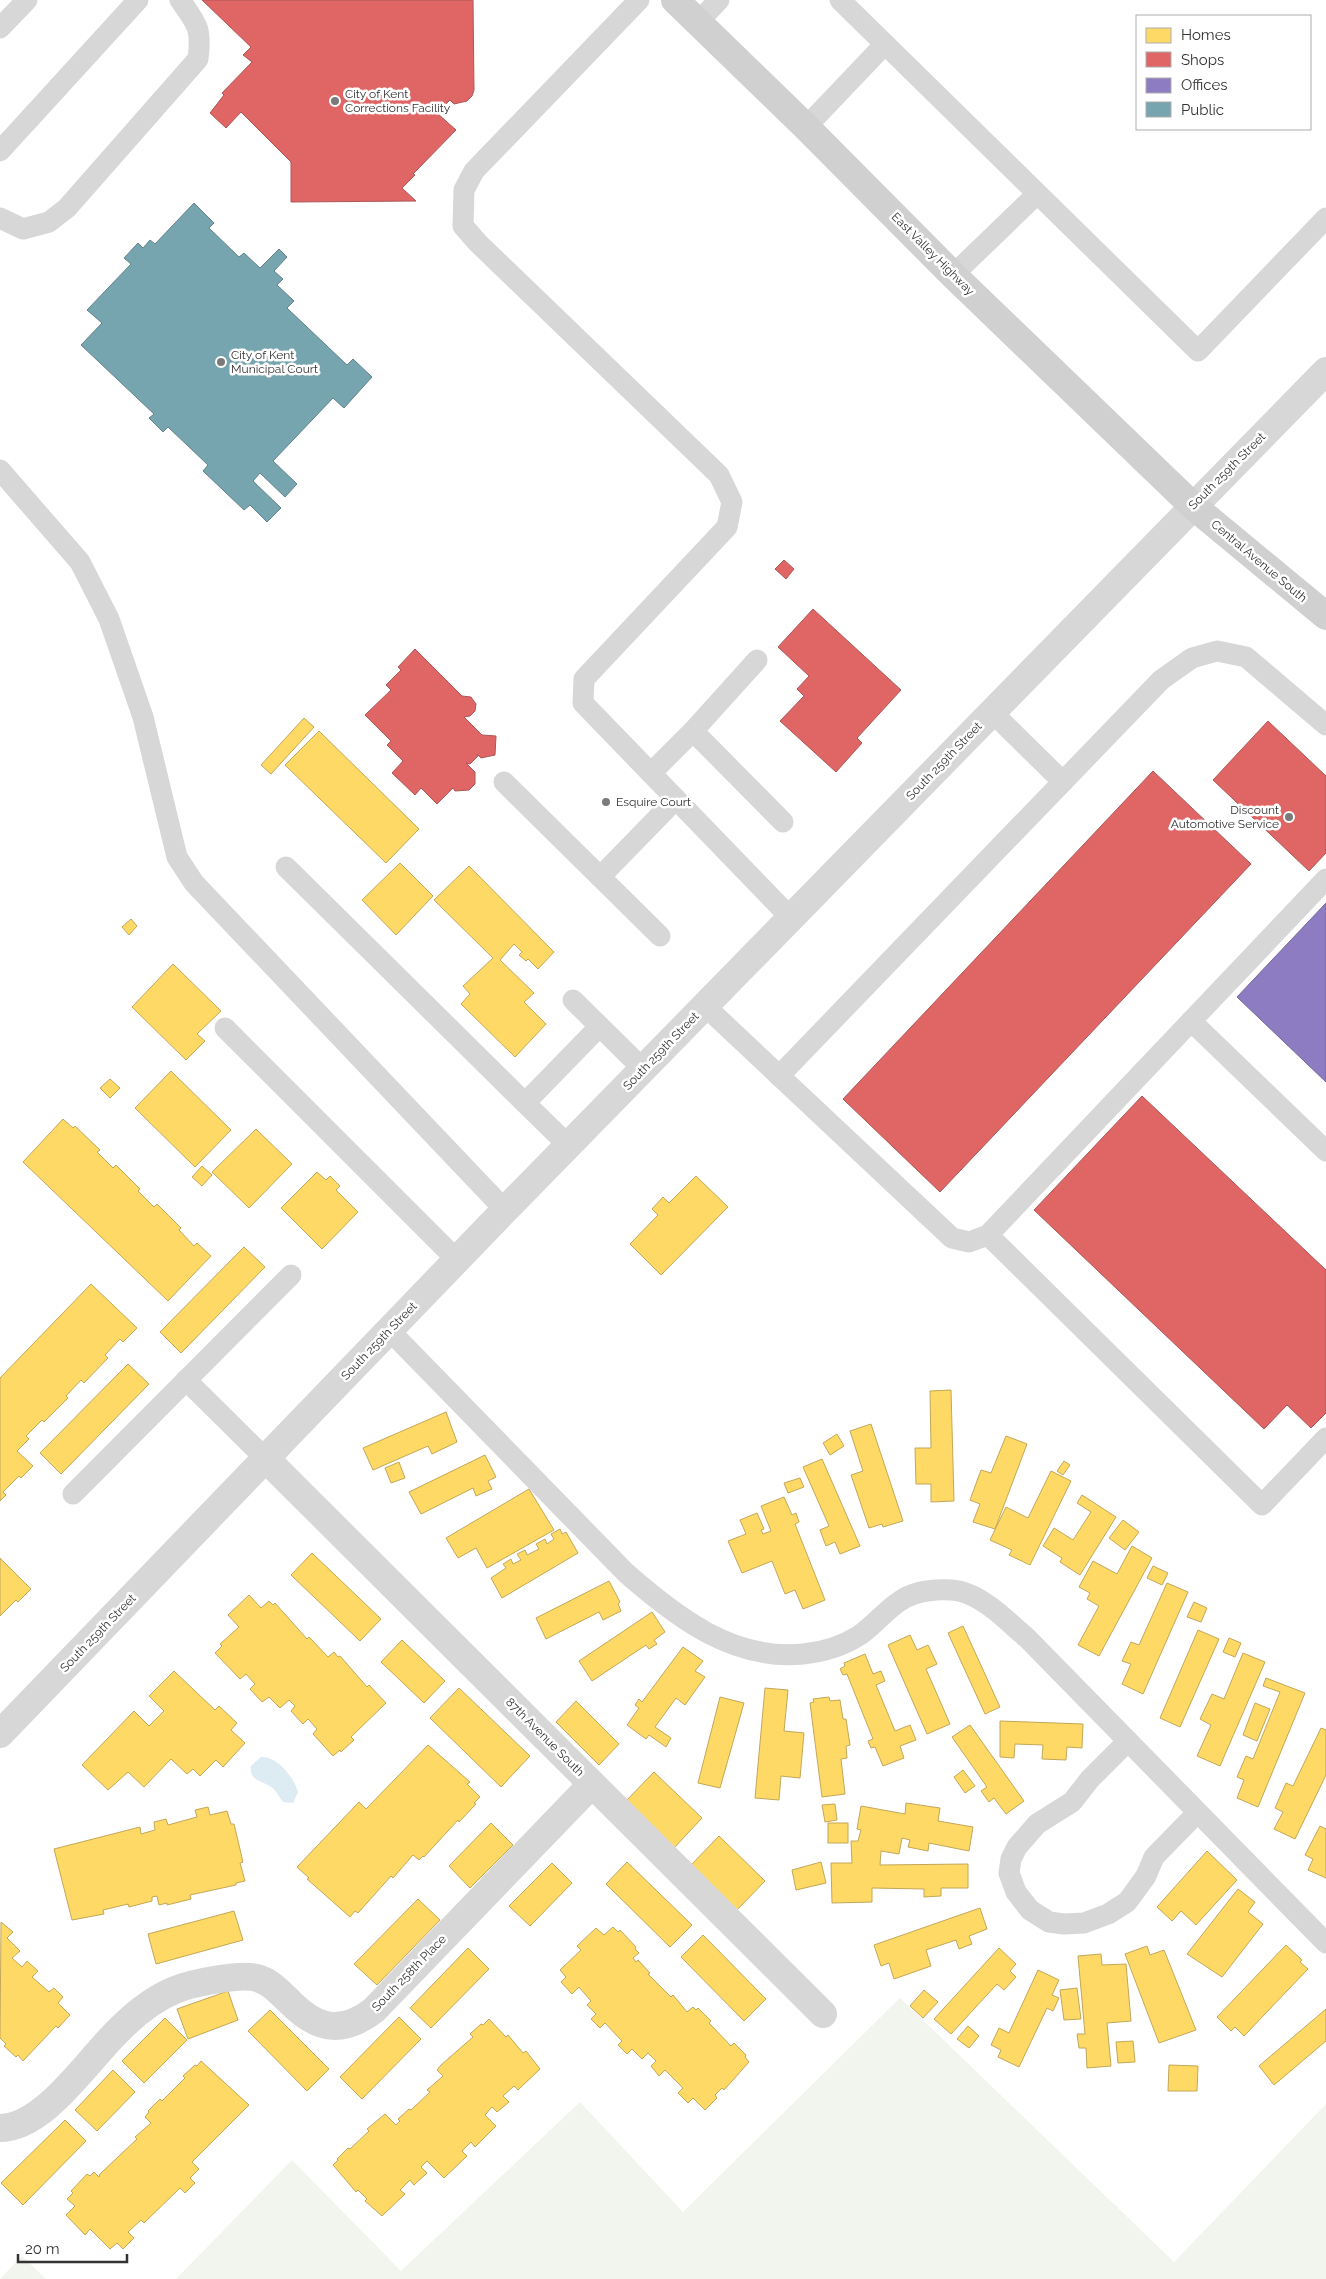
<svg xmlns="http://www.w3.org/2000/svg" width="1326" height="2279" font-family="Raleway,sans-serif">
<style>
.green{fill:#f1f5ed}
.water{fill:#ddebf3}
.homes{fill:#ffd966;stroke:#c2a757}
.shops{fill:#e06666;stroke:#ac5757}
.offices{fill:#8e7cc3;stroke:#736698}
.public{fill:#76a5af;stroke:#62838a}
.lines{fill:none;stroke-linecap:round;stroke-linejoin:round}
.service{stroke:#d7d7d7;stroke-width:21}
.minor{stroke:#d7d7d7;stroke-width:28}
.tertiary{stroke:#d7d7d7;stroke-width:28}
.secondary{stroke:#d0d0d0;stroke-width:28}
.poi-dot{fill:#7a7a7a;stroke:#fff;stroke-width:2}
.labels{text-anchor:middle;stroke-width:5;stroke-linejoin:round;paint-order:stroke}
.poi-label{font-size:12px;fill:#333;stroke:#fff;text-anchor:start}
.street-label{font-size:12px;fill:#333;stroke:#fff}
</style>
<rect width="100%" height="100%" fill="#fff"/>
<!-- green -->
<g class="green">
<polygon points="900,1998 1174,2262 1326,2104 1326,2279 176,2279 292,2160 401,2271 580,2102 683,2212"/>
<polygon points="22,2256 46,2279 0,2279"/>
</g>
<!-- water -->
<path class="water" d="M261,1757c17,-1 33,21 37,35l-5,11 -10,-1c-4,-5 -7,-12 -12,-15 -10,-7 -22,-6 -20,-21z"/>
<!-- homes -->
<g class="homes">
<polygon points="304,718 314,727 271,774 261,765"/>
<polygon points="319,731 419,829 386,863 285,765"/>
<polygon points="400,863 433,896 396,935 362,900"/>
<polygon points="469,866 554,952 538,969 528,959 526,961 519,955 522,952 514,944 500,960 534,993 524,1002 546,1024 515,1057 461,1004 470,994 463,986 493,958 434,900"/>
<polygon points="131,919 137,926 129,935 122,927"/>
<polygon points="173,964 221,1011 197,1034 205,1041 186,1060 132,1007"/>
<polygon points="171,1071 231,1130 195,1167 135,1108"/>
<polygon points="110,1079 120,1088 110,1098 100,1088"/>
<polygon points="63,1119 73,1128 75,1126 100,1150 97,1152 113,1168 116,1165 140,1189 138,1191 154,1207 157,1204 181,1228 179,1230 194,1246 197,1243 211,1256 168,1301 23,1162"/>
<polygon points="256,1129 292,1164 249,1208 212,1172"/>
<polygon points="202,1166 212,1175 202,1186 192,1177"/>
<polygon points="317,1172 326,1180 330,1176 340,1186 336,1190 358,1212 322,1249 281,1208"/>
<polygon points="696,1176 728,1207 661,1275 630,1244 658,1215 652,1209 663,1197 669,1203"/>
<polygon points="244,1247 265,1267 181,1353 160,1332"/>
<polygon points="91,1284 137,1328 123,1342 120,1339 105,1355 108,1358 84,1383 81,1380 66,1396 68,1398 44,1422 42,1420 26,1436 29,1439 17,1451 33,1466 21,1478 19,1476 3,1492 6,1495 0,1501 0,1378"/>
<polygon points="128,1364 149,1384 61,1474 40,1453"/>
<polygon points="951,1390 954,1501 931,1502 931,1484 916,1484 915,1448 931,1448 930,1391"/>
<polygon points="446,1412 457,1442 432,1454 428,1446 373,1470 363,1448"/>
<polygon points="871,1424 903,1521 883,1527 882,1524 869,1528 851,1475 863,1471 850,1431"/>
<polygon points="837,1434 844,1446 830,1455 823,1443"/>
<polygon points="1006,1436 1027,1444 995,1529 973,1522 980,1504 970,1500 981,1470 991,1473"/>
<polygon points="485,1455 496,1477 488,1481 492,1489 476,1496 473,1488 421,1514 409,1492"/>
<polygon points="822,1459 860,1546 840,1554 835,1542 826,1546 820,1530 829,1526 803,1467"/>
<polygon points="1064,1461 1070,1465 1063,1475 1057,1471"/>
<polygon points="399,1462 405,1478 391,1483 385,1468"/>
<polygon points="1051,1471 1071,1481 1030,1565 1009,1555 1012,1550 990,1540 1006,1507 1028,1518"/>
<polygon points="800,1478 804,1487 788,1493 784,1483"/>
<polygon points="529,1489 554,1530 487,1568 476,1548 458,1558 446,1538"/>
<polygon points="1082,1495 1116,1517 1080,1575 1060,1562 1062,1558 1043,1546 1054,1528 1073,1540 1091,1512 1077,1503"/>
<polygon points="784,1497 792,1515 796,1513 799,1522 795,1524 825,1600 803,1609 795,1590 785,1594 772,1561 742,1573 728,1541 746,1534 740,1520 757,1513 764,1529 761,1530 763,1534 771,1531 761,1506"/>
<polygon points="1123,1520 1139,1532 1125,1550 1109,1538"/>
<polygon points="560,1529 562,1534 566,1532 578,1553 502,1598 491,1578 506,1568 503,1564 511,1559 513,1564 521,1560 517,1554 525,1550 527,1555 539,1549 536,1544 545,1539 547,1544 554,1539 551,1534"/>
<polygon points="1132,1546 1152,1558 1099,1656 1078,1645 1099,1606 1087,1599 1090,1593 1079,1587 1093,1561 1117,1574"/>
<polygon points="312,1553 381,1619 360,1641 291,1575"/>
<polygon points="0,1558 31,1589 18,1602 16,1600 0,1616"/>
<polygon points="1153,1566 1168,1573 1162,1585 1147,1578"/>
<polygon points="609,1581 620,1602 618,1604 621,1611 603,1620 599,1612 546,1639 536,1618"/>
<polygon points="1167,1583 1188,1592 1143,1694 1122,1684 1131,1664 1122,1661 1131,1642 1139,1645"/>
<polygon points="249,1595 261,1608 269,1601 273,1605 275,1603 307,1639 309,1637 328,1657 334,1652 338,1657 340,1656 367,1687 369,1685 386,1703 351,1737 354,1740 341,1752 340,1750 333,1756 313,1734 317,1729 308,1719 303,1724 291,1711 295,1706 289,1700 280,1708 269,1697 262,1702 250,1689 255,1684 246,1674 240,1679 215,1653 222,1646 220,1644 239,1627 228,1615"/>
<polygon points="1194,1602 1207,1608 1201,1622 1187,1617"/>
<polygon points="652,1612 665,1632 654,1640 657,1644 649,1649 646,1645 592,1681 579,1661"/>
<polygon points="963,1626 1000,1707 985,1714 948,1633"/>
<polygon points="1198,1630 1219,1639 1180,1727 1160,1718"/>
<polygon points="910,1635 917,1650 928,1645 937,1664 926,1669 950,1724 927,1734 888,1645"/>
<polygon points="1229,1638 1241,1643 1235,1657 1223,1652"/>
<polygon points="402,1640 445,1681 424,1703 381,1662"/>
<polygon points="683,1647 703,1661 695,1671 705,1677 685,1705 676,1698 655,1727 671,1738 666,1747 649,1735 646,1739 627,1725 639,1708 635,1705 639,1699 642,1702"/>
<polygon points="1243,1653 1265,1662 1220,1766 1197,1756 1211,1725 1200,1719 1212,1694 1224,1699"/>
<polygon points="865,1654 873,1674 881,1671 885,1681 876,1685 895,1731 910,1725 916,1740 900,1746 904,1758 883,1766 875,1747 871,1748 868,1741 873,1739 847,1674 843,1675 840,1669 845,1666 844,1663"/>
<polygon points="174,1671 215,1710 219,1706 237,1723 231,1730 245,1743 223,1767 216,1760 200,1776 193,1769 187,1774 171,1759 144,1787 128,1772 108,1790 82,1765 134,1711 149,1726 164,1711 149,1696"/>
<polygon points="1266,1678 1305,1693 1258,1807 1237,1798 1244,1780 1237,1777 1246,1756 1253,1759 1280,1692 1263,1686"/>
<polygon points="459,1688 530,1756 501,1787 430,1718"/>
<polygon points="765,1688 788,1690 784,1731 804,1733 800,1778 781,1776 779,1800 755,1798"/>
<polygon points="720,1697 744,1703 720,1788 698,1783"/>
<polygon points="829,1697 830,1701 840,1700 843,1719 846,1719 850,1745 846,1746 847,1758 841,1759 845,1794 822,1797 810,1703 814,1702 813,1699"/>
<polygon points="576,1701 619,1744 599,1765 556,1722"/>
<polygon points="1255,1703 1270,1709 1257,1741 1243,1735"/>
<polygon points="1000,1721 1083,1724 1082,1748 1067,1747 1066,1760 1042,1759 1043,1745 1015,1744 1014,1758 1000,1757"/>
<polygon points="970,1725 1024,1801 1006,1814 994,1798 989,1802 981,1791 987,1787 952,1737"/>
<polygon points="1321,1728 1326,1730 1326,1775 1295,1839 1274,1829 1283,1812 1275,1808 1286,1783 1293,1786"/>
<polygon points="428,1745 470,1782 467,1784 480,1797 474,1803 476,1804 459,1822 458,1820 424,1857 423,1856 419,1860 413,1855 393,1878 391,1876 358,1913 355,1911 350,1917 307,1879 309,1878 297,1867 359,1802 366,1809"/>
<polygon points="963,1770 975,1786 965,1793 954,1777"/>
<polygon points="654,1772 702,1818 673,1849 625,1802"/>
<polygon points="906,1803 940,1808 938,1821 973,1827 969,1851 929,1843 928,1851 908,1847 910,1840 902,1838 899,1854 881,1851 880,1865 968,1864 968,1888 941,1888 941,1896 924,1897 924,1889 872,1888 872,1902 832,1903 831,1863 852,1863 851,1841 858,1841 861,1830 857,1829 861,1806 905,1814"/>
<polygon points="835,1804 837,1820 825,1822 822,1805"/>
<polygon points="208,1807 210,1815 227,1811 231,1824 234,1824 243,1862 240,1863 245,1881 236,1883 236,1885 190,1895 191,1899 167,1905 167,1903 159,1905 157,1896 152,1897 152,1901 129,1907 128,1904 103,1910 104,1914 72,1920 54,1849 140,1827 141,1834 155,1830 154,1822 166,1819 168,1825 197,1817 195,1810"/>
<polygon points="491,1823 513,1845 470,1888 449,1866"/>
<rect x="828" y="1823" width="20" height="20"/>
<polygon points="1320,1826 1326,1829 1326,1878 1308,1870 1313,1859 1305,1855"/>
<polygon points="719,1836 765,1881 736,1911 690,1866"/>
<polygon points="1207,1851 1237,1880 1196,1925 1181,1911 1172,1921 1157,1907"/>
<polygon points="627,1862 692,1925 670,1947 606,1884"/>
<polygon points="821,1862 826,1883 796,1890 792,1870"/>
<polygon points="552,1863 572,1883 530,1926 509,1906"/>
<polygon points="1238,1889 1255,1902 1248,1912 1263,1924 1222,1977 1187,1954"/>
<polygon points="418,1899 440,1920 377,1985 354,1964"/>
<polygon points="980,1908 987,1929 969,1936 972,1944 959,1949 956,1940 926,1950 931,1966 894,1979 889,1963 881,1966 874,1945"/>
<polygon points="234,1911 243,1940 156,1964 148,1934"/>
<polygon points="1,1922 13,1932 7,1938 20,1951 12,1958 22,1967 27,1961 38,1971 32,1977 49,1992 54,1988 63,1997 58,2003 70,2015 58,2028 56,2026 23,2061 18,2055 16,2057 4,2046 6,2044 0,2038"/>
<polygon points="613,1927 618,1932 620,1930 636,1947 635,1949 639,1953 633,1958 636,1962 638,1960 650,1973 648,1974 671,1997 673,1995 687,2012 693,2007 696,2010 698,2008 711,2021 709,2023 731,2046 734,2043 746,2055 745,2057 749,2062 724,2090 722,2088 715,2095 717,2098 705,2110 693,2098 688,2103 678,2093 683,2088 665,2070 659,2076 651,2066 656,2061 648,2053 642,2059 632,2049 627,2054 618,2045 622,2041 605,2023 600,2028 591,2019 596,2014 587,2005 591,2001 579,1987 572,1994 561,1982 566,1977 560,1970 581,1950 577,1946 596,1928 604,1935"/>
<polygon points="703,1935 766,1999 744,2021 681,1957"/>
<polygon points="1286,1945 1302,1960 1300,1962 1308,1969 1244,2036 1235,2027 1231,2031 1217,2017"/>
<polygon points="1147,1946 1150,1955 1164,1950 1196,2030 1159,2043 1125,1954"/>
<polygon points="468,1948 489,1969 431,2028 410,2008"/>
<polygon points="999,1948 1016,1964 1010,1971 1016,1977 1004,1990 997,1984 951,2034 934,2019"/>
<polygon points="1101,1954 1102,1965 1126,1964 1131,2021 1107,2023 1111,2066 1087,2068 1086,2048 1079,2048 1077,2034 1085,2034 1078,1956"/>
<polygon points="1038,1970 1059,1980 1052,1995 1059,1998 1053,2011 1047,2008 1019,2067 998,2057 1001,2050 991,2045 999,2028 1009,2033"/>
<polygon points="1077,1988 1081,2019 1064,2020 1060,1990"/>
<polygon points="924,1990 938,2002 923,2018 910,2006"/>
<polygon points="228,1991 238,2020 188,2039 177,2009"/>
<polygon points="1326,2009 1326,2041 1274,2085 1259,2066"/>
<polygon points="270,2010 329,2069 307,2091 248,2031"/>
<polygon points="399,2017 421,2039 362,2099 340,2077"/>
<polygon points="165,2018 187,2040 144,2083 122,2061"/>
<polygon points="489,2019 506,2037 508,2035 523,2053 526,2051 540,2069 518,2090 514,2086 503,2096 509,2102 497,2112 492,2107 485,2115 496,2126 475,2147 471,2142 462,2151 467,2156 444,2178 427,2161 421,2167 427,2173 414,2185 410,2180 400,2190 405,2194 382,2216 365,2201 367,2199 358,2190 356,2192 333,2165 338,2160 337,2159 348,2148 350,2149 369,2131 367,2129 385,2114 396,2125 400,2121 398,2119 409,2109 411,2110 430,2092 427,2090 443,2076 437,2070 441,2065 473,2037 470,2034 481,2024 483,2025"/>
<polygon points="968,2026 979,2036 969,2048 957,2039"/>
<polygon points="1133,2041 1135,2062 1118,2063 1116,2042"/>
<polygon points="201,2061 249,2105 192,2162 199,2169 190,2178 195,2183 185,2193 180,2188 144,2223 141,2220 128,2232 134,2238 123,2249 117,2243 110,2249 90,2229 85,2235 66,2215 75,2206 67,2199 73,2193 71,2191 87,2174 90,2176 94,2172 99,2177 100,2174 137,2139 135,2137 151,2123 145,2117 149,2112 148,2111 160,2099 162,2101 185,2078 183,2076 195,2065 197,2066"/>
<polygon points="1169,2065 1198,2066 1197,2091 1168,2091"/>
<polygon points="113,2070 135,2092 97,2131 75,2110"/>
<polygon points="65,2120 86,2141 23,2205 1,2183"/>
</g>
<!-- shops -->
<g class="shops">
<polygon points="202,0 473,0 474,90 472,96 467,101 454,104 450,100 437,113 456,130 413,174 415,175 402,188 416,201 291,202 291,162 241,112 226,128 210,113 224,95 222,93 252,62 243,55 251,47"/>
<polygon points="784,560 794,569 786,579 775,569"/>
<polygon points="813,609 901,690 857,738 862,743 836,772 780,721 804,696 797,689 809,676 778,647"/>
<polygon points="415,649 462,696 471,697 476,704 475,711 470,716 464,717 482,735 496,736 495,755 481,758 477,754 478,756 470,764 466,763 475,772 475,784 469,790 455,791 453,788 437,804 421,788 415,795 392,773 403,761 387,745 391,741 365,715 391,690 386,685 401,670 398,667"/>
<polygon points="1268,721 1326,776 1326,853 1309,871 1213,780"/>
<polygon points="1153,771 1251,864 940,1192 843,1099"/>
<polygon points="1142,1096 1326,1270 1326,1413 1311,1428 1287,1405 1264,1429 1034,1210"/>
</g>
<!-- offices -->
<polygon class="offices" points="1326,903 1326,1082 1237,997"/>
<!-- public -->
<polygon class="public" points="194,203 214,223 209,228 239,257 244,253 260,268 279,249 287,257 274,271 283,279 277,285 294,301 287,308 347,365 353,359 372,377 344,408 333,398 273,461 297,484 285,497 260,473 253,481 281,508 267,522 250,505 244,510 203,471 208,465 168,427 163,432 149,418 154,414 81,345 102,323 87,310 131,264 124,258 138,243 143,248 150,240 155,244"/>
<g class="lines">
<!-- service -->
<g class="service">
<polyline points="639,0 474,171 464,190 463,226 478,243 719,475 732,502 727,527 584,679 583,703 791,918"/>
<polyline points="840,0 1198,351 1326,218"/>
<polyline points="697,23 719,0"/>
<polyline points="0,28 27,0"/>
<polyline points="806,127 885,44"/>
<polyline points="0,151 138,0"/>
<path d="M0,218l23,11 26,-7 18,-14 131,-149c4,-31 -1,-35 -18,-59"/>
<polyline points="953,275 1037,194"/>
<polyline points="0,470 80,562 109,619 143,717 177,857 194,883 505,1210"/>
<polyline points="757,660 693,731 783,822"/>
<polyline points="992,712 1063,782"/>
<polyline points="651,773 693,731"/>
<polyline points="504,782 660,936"/>
<polyline points="286,867 525,1103"/>
<polyline points="600,877 676,799"/>
<polyline points="573,1000 643,1069"/>
<polyline points="705,1006 952,1238 969,1242 988,1235 1326,879"/>
<polyline points="1191,1021 1326,1151"/>
<polyline points="225,1028 457,1260"/>
<polyline points="779,1076 1161,680 1192,658 1217,651 1246,657 1326,725"/>
<polyline points="569,1146 525,1103 599,1027"/>
<polyline points="988,1235 1262,1505 1326,1438"/>
<path d="M389,1330l237,243c51,44 106,88 177,81 20,-2 40,-8 57,-19 14,-10 26,-25 40,-34 15,-11 42,-13 59,-10 26,6 49,31 68,47l299,305"/>
<polyline points="186,1380 267,1460"/>
<polyline points="73,1494 291,1275"/>
<polyline points="1128,1741 1090,1779 1072,1802 1037,1824 1017,1847 1011,1859 1009,1873 1016,1892 1030,1910 1049,1922 1064,1924 1084,1923 1108,1914 1127,1902 1133,1894 1146,1876 1154,1857 1197,1813"/>
</g>
<!-- minor -->
<g class="minor">
<polyline points="267,1460 823,2014"/>
<path d="M0,2128c45,0 89,-70 120,-99 16,-16 35,-31 55,-39 16,-7 67,-17 82,-12 15,4 25,17 36,27 27,26 51,28 81,5l218,-226"/>
</g>
<!-- tertiary -->
<polyline class="tertiary" points="0,1734 505,1210 1326,371"/>
<!-- secondary -->
<polyline class="secondary" points="675,0 806,127 953,275 1193,506 1326,616"/>
</g>
<!-- markers -->
<g class="poi-dot">
<circle cx="335" cy="101" r="5"/>
<circle cx="221" cy="362" r="5"/>
<circle cx="606" cy="802" r="5"/>
<circle cx="1289" cy="817" r="5"/>
</g>
<g class="labels">
<!-- poi labels -->
<g class="poi-label">
<text x="345" y="98">City of Kent<tspan x="345" dy="14">Corrections Facility</tspan></text>
<text x="231" y="359">City of Kent<tspan x="231" dy="14">Municipal Court</tspan></text>
<text x="616" y="806">Esquire Court</text>
<text x="1279" y="814" text-anchor="end">Discount<tspan x="1279" dy="14">Automotive Service</tspan></text>
</g>
<!-- street labels -->
<g class="street-label">
<text transform="translate(933 254) rotate(45)" y="4">East Valley Highway</text>
<text transform="translate(1227 471) rotate(-45)" y="4">South 259th Street</text>
<text transform="translate(1259 561) rotate(40)" y="4">Central Avenue South</text>
<text transform="translate(944 761) rotate(-46)" y="4">South 259th Street</text>
<text transform="translate(661 1051) rotate(-46)" y="4">South 259th Street</text>
<text transform="translate(379 1341) rotate(-46)" y="4">South 259th Street</text>
<text transform="translate(98 1633) rotate(-46)" y="4">South 259th Street</text>
<text transform="translate(545 1737) rotate(45)" y="4">87th Avenue South</text>
<text transform="translate(409 1973) rotate(-46)" y="4">South 258th Place</text>
</g>
</g>
<!-- legend -->
<rect x="1136" y="15" width="175" height="115" fill="#ffffff" stroke="#adadad"/>
<rect x="1146" y="28" width="25" height="15" fill="#ffd966" stroke="#adadad"/>
<text x="1181" y="40" font-size="15" fill="#333333">Homes</text>
<rect x="1146" y="52" width="25" height="15" fill="#e06666" stroke="#adadad"/>
<text x="1181" y="65" font-size="15" fill="#333333">Shops</text>
<rect x="1146" y="78" width="25" height="15" fill="#8e7cc3" stroke="#adadad"/>
<text x="1181" y="90" font-size="15" fill="#333333">Offices</text>
<rect x="1146" y="102" width="25" height="15" fill="#76a5af" stroke="#adadad"/>
<text x="1181" y="115" font-size="15" fill="#333333">Public</text>
<!-- scale -->
<path d="M18 2254v8h109v-8" fill="none" stroke="#333333" stroke-width="2.5"/>
<text x="25" y="2254" font-size="15" fill="#333333" stroke="#ffffff" stroke-width="4" paint-order="stroke">20 m</text>
</svg>
